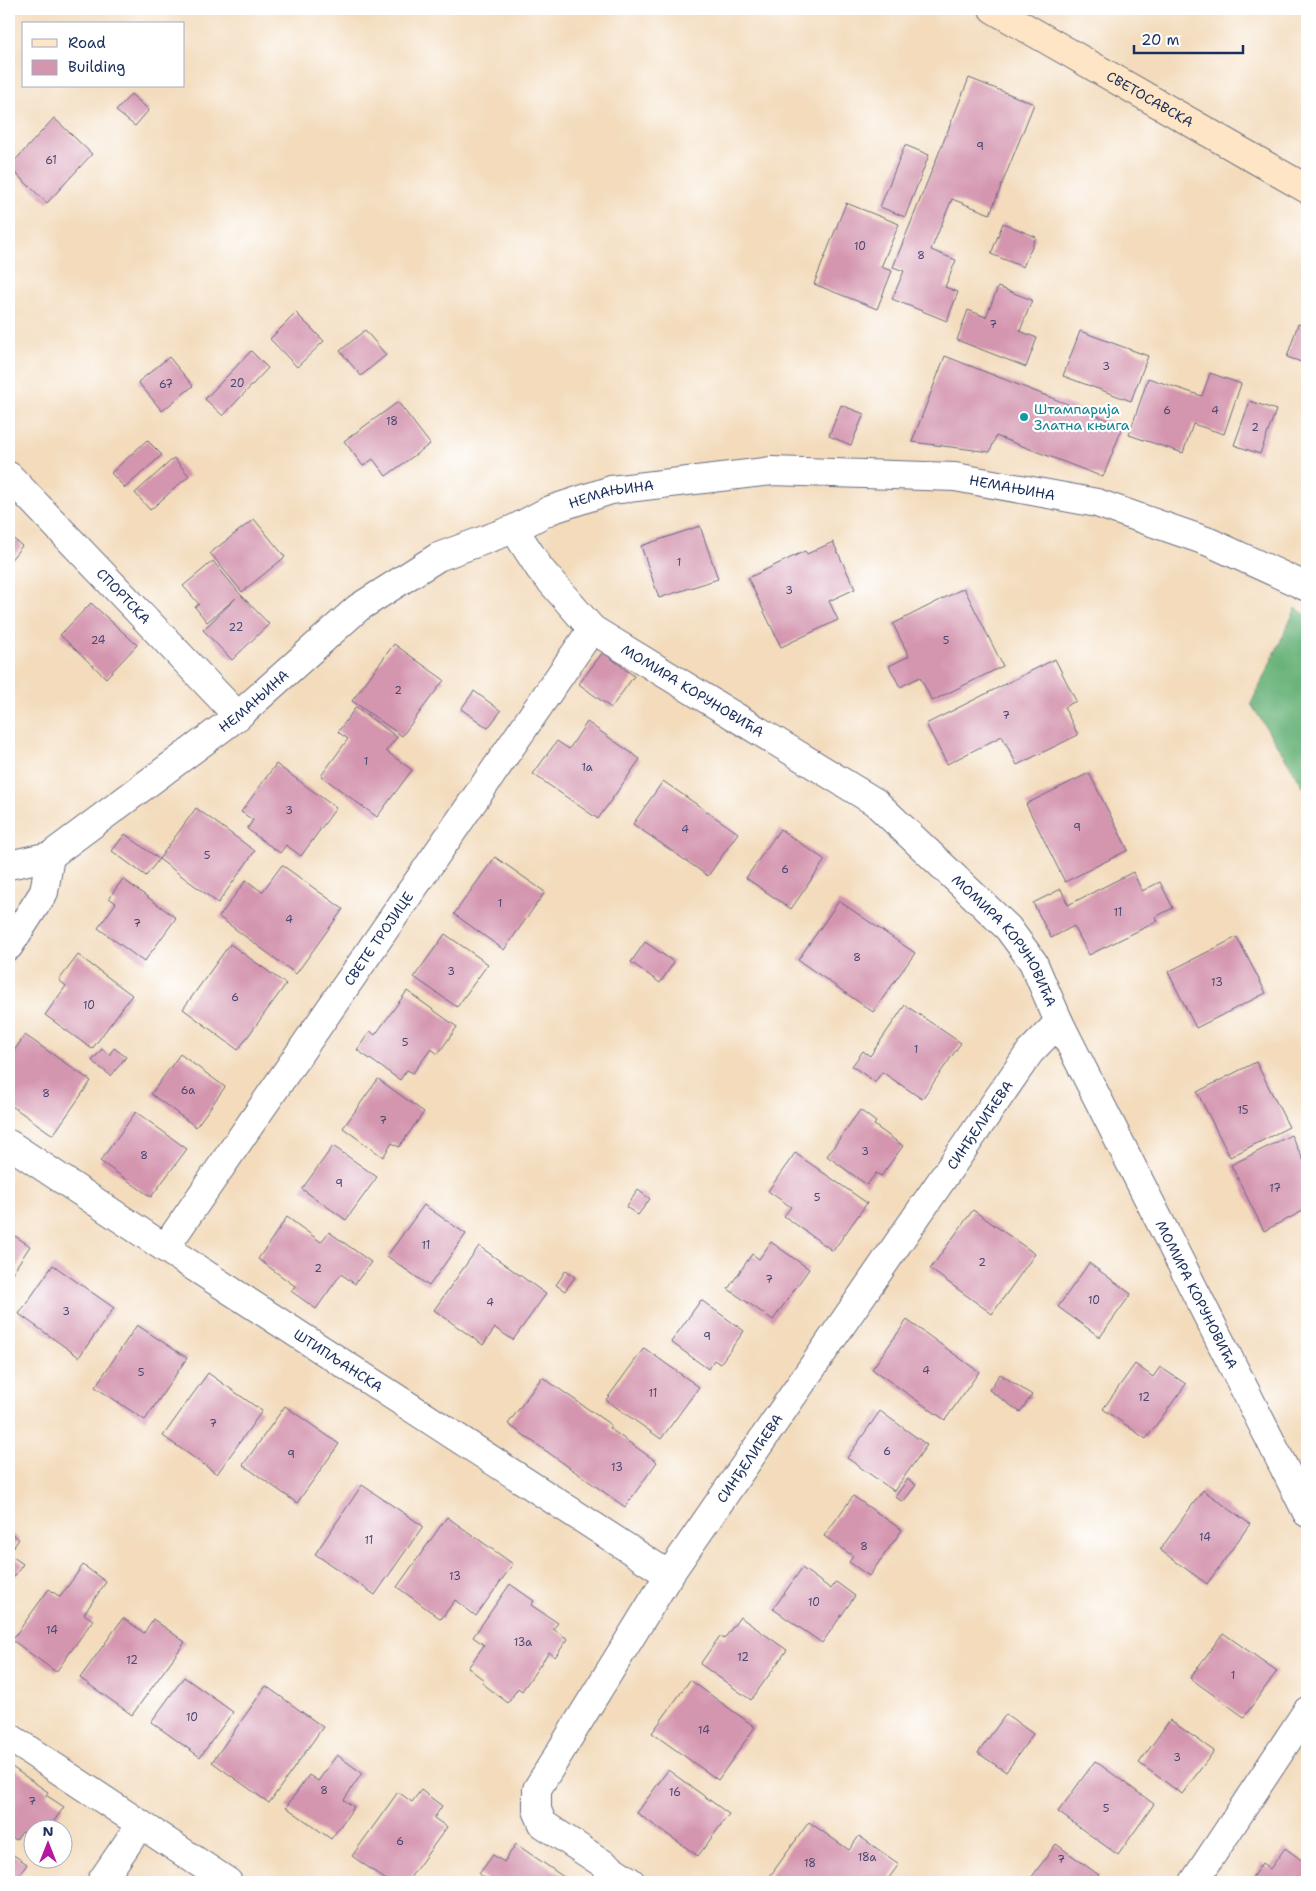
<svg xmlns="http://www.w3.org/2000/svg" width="1316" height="1891" font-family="'Shantell Sans',sans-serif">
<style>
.forest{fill:#6bb37a;stroke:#43716c}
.building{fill:#d495af}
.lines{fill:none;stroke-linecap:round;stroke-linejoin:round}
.street-casing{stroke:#676b7f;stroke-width:30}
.secondary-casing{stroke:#676b7f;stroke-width:30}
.street{stroke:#fff;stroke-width:28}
.secondary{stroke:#fee5c5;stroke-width:28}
.culture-dot{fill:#0f9aa8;stroke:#fff;stroke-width:2}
.labels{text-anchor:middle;stroke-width:4.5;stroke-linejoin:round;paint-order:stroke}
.number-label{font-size:11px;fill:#494872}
.street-label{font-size:14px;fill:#1b2f5e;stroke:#fff}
.culture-label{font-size:14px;fill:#0d838f;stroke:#fff;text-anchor:start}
</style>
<rect width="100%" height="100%" fill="#fff"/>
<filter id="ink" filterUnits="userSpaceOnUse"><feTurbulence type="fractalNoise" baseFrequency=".02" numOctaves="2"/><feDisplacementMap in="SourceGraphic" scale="10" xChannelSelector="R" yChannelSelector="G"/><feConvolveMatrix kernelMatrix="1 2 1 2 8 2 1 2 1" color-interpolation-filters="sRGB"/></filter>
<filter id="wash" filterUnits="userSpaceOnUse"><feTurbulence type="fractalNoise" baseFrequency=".0096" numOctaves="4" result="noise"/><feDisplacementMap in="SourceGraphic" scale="20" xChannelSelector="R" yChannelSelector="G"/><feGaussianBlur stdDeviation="1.12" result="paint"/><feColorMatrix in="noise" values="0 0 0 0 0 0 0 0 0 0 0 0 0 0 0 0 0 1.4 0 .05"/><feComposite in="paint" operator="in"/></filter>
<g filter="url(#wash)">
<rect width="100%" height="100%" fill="#f3dbbc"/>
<!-- forest -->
<polygon class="forest" points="1296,608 1307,616 1307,792 1251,704"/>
<g id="blocks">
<!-- building -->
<g class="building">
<polygon points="969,78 1034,104 990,214 952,199 931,250 956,260 945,287 958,292 947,321 892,299 904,271 893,267"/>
<polygon points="131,94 149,110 135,126 116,111"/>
<polygon points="54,118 92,154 47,203 9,167"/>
<polygon points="905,145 929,155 905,217 880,207"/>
<polygon points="846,203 899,224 881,267 892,271 877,309 814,284"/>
<polygon points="1003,223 1036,237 1023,267 991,254"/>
<polygon points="998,287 1032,300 1020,331 1037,338 1026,367 957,340 968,310 986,317"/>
<polygon points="296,313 324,341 297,367 270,339"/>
<polygon points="1298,324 1307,327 1307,364 1287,357"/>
<polygon points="365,330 386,355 361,376 340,351"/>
<polygon points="1080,331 1148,356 1131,401 1063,376"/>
<polygon points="251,351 268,368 223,416 205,399"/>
<polygon points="945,356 1123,426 1103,477 996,436 990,452 912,442"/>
<polygon points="169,357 193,386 162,411 138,382"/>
<polygon points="1210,373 1241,384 1224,434 1193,424 1183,453 1129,435 1148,378 1202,396"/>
<polygon points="1250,401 1276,410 1260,454 1234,445"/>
<polygon points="398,402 430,444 386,476 373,459 363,466 344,441"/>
<polygon points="841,405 864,414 851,445 829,436"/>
<polygon points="147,440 162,455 125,488 111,473"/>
<polygon points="174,458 189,476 150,510 135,493"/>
<polygon points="254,519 285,557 242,592 210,553"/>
<polygon points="700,526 718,579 659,598 641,546"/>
<polygon points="9,535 22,546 9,562"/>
<polygon points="833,542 855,589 829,601 838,620 781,647 748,578 805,551 807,554"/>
<polygon points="213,561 240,594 269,624 232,660 203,630 236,598 207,622 195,607 199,604 183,586"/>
<polygon points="964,588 1003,666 932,701 920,677 900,687 889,666 909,656 893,624"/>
<polygon points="91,603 137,645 106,678 60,635"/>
<polygon points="394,644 444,680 402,736 352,701"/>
<polygon points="603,652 634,676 611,708 579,684"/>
<polygon points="1055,659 1076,701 1064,707 1078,735 1017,765 1002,736 947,764 926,724"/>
<polygon points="474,691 501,711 488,728 461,709"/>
<polygon points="356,707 397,737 386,751 412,770 377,817 321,776 348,739 338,732"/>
<polygon points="587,722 640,759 598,819 533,774 557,741 569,749"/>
<polygon points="276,764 336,808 301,856 286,845 280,853 247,829 253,820 241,812"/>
<polygon points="1089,773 1128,850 1065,882 1026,804"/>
<polygon points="663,781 738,833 708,876 633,824"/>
<polygon points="196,808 255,851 218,903 159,859"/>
<polygon points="780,829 825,860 791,909 746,878"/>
<polygon points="125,834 159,859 146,876 112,851"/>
<polygon points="495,857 545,892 504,950 454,914"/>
<polygon points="282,865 343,909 296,974 219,917 246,880 262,892"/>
<polygon points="1133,872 1142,891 1160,882 1173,908 1155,917 1158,921 1089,955 1074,926 1051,938 1033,903 1061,889 1068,905"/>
<polygon points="123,879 176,918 144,962 98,928 116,903 109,898"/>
<polygon points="839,901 915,953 873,1012 798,960"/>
<polygon points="445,934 488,964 457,1007 414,977"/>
<polygon points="1237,937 1266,993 1196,1028 1168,972"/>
<polygon points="645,942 674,962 660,983 631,962"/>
<polygon points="230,944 286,984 238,1050 183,1009"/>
<polygon points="78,955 132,995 92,1049 45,1015 66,986 59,980"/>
<polygon points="407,991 457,1027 438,1054 431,1049 413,1073 407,1070 400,1080 357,1050 370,1031 375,1035"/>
<polygon points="905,1005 961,1043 922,1099 882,1072 875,1082 852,1066 863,1051 870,1056"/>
<polygon points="25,1035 91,1081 53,1135 9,1104 9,1058"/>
<polygon points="114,1048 126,1057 111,1076 92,1061 102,1049 109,1055"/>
<polygon points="180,1054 225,1087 196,1127 151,1094"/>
<polygon points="1256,1062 1289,1127 1230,1157 1197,1092"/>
<polygon points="378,1079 424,1112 399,1147 392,1143 383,1157 343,1128"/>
<polygon points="860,1110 876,1122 874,1125 903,1146 881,1176 876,1173 867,1185 827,1156"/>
<polygon points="136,1112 187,1149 151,1197 100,1161"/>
<polygon points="1291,1135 1307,1167 1307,1209 1264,1231 1231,1165"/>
<polygon points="333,1146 377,1177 346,1220 302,1189"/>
<polygon points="795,1153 867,1203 833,1251 784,1216 791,1207 768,1191"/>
<polygon points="638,1190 650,1199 638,1215 626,1207"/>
<polygon points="424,1205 466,1234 429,1286 387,1256"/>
<polygon points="973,1210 1035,1254 992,1314 930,1269"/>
<polygon points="287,1217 321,1242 329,1232 371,1262 355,1284 341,1274 316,1309 291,1291 295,1286 258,1259"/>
<polygon points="9,1232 30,1246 9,1278"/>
<polygon points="771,1242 809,1269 773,1320 728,1289 752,1254 759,1259"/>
<polygon points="479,1246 546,1294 513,1340 495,1328 483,1345 434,1310"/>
<polygon points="1089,1263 1131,1294 1100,1337 1058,1307"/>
<polygon points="53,1265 114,1308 79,1357 19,1314"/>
<polygon points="566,1270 575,1277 565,1291 556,1285"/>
<polygon points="701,1300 744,1331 720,1364 714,1360 708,1369 671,1342"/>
<polygon points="907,1320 979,1372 945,1420 872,1369"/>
<polygon points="137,1325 187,1358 145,1420 95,1387"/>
<polygon points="644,1348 699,1387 661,1439 606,1400"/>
<polygon points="1135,1364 1153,1377 1160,1367 1186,1384 1146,1439 1103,1409"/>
<polygon points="208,1373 262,1411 217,1474 163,1436"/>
<polygon points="1000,1374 1032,1395 1020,1412 989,1390"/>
<polygon points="542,1377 611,1425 609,1428 657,1462 625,1507 508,1424"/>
<polygon points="285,1406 339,1444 297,1503 243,1465"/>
<polygon points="880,1411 927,1445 894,1491 847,1458"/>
<polygon points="908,1479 916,1485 903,1502 895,1497"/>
<polygon points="362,1485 423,1526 375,1595 315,1554"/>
<polygon points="1203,1490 1250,1524 1207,1584 1160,1550"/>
<polygon points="853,1496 902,1530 869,1576 849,1562 853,1556 824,1536"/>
<polygon points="447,1517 513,1564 476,1616 455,1600 441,1619 397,1587"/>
<polygon points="9,1532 19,1539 9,1554"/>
<polygon points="9,1554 23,1564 9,1584"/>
<polygon points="83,1565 106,1582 84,1614 93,1620 56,1672 12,1640 49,1589 60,1597"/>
<polygon points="802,1568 831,1589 836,1582 855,1596 822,1643 773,1609"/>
<polygon points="510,1584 534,1601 531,1605 558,1623 553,1629 568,1639 555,1657 549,1652 522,1691 518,1688 508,1703 482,1683 484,1680 468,1668 484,1645 473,1637"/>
<polygon points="740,1617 787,1650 751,1700 700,1664 720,1636 724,1639"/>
<polygon points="123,1618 144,1633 153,1619 185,1642 132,1715 80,1678"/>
<polygon points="1223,1633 1277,1671 1244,1717 1190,1678"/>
<polygon points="184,1677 233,1712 200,1757 151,1722"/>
<polygon points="690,1680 755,1727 718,1780 652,1733"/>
<polygon points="266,1686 323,1727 269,1803 212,1762"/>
<polygon points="1006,1714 1033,1734 1006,1772 978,1753"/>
<polygon points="1170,1720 1214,1751 1182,1794 1139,1763"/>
<polygon points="337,1755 362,1773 344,1800 354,1807 331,1839 286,1807 309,1775 318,1781"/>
<polygon points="1095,1761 1154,1804 1118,1855 1058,1812"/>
<polygon points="9,1765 48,1792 46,1795 64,1807 49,1828 32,1828 32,1838 22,1832 16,1840 9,1835"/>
<polygon points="668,1770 729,1814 698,1856 637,1813"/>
<polygon points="421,1790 442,1806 434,1818 447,1827 407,1882 389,1882 352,1856 398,1792 412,1802"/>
<polygon points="809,1822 849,1850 859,1836 899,1864 886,1882 780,1882 770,1876"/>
<polygon points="516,1844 571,1882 491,1882 479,1874 493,1855 504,1862"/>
<polygon points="1056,1844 1099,1875 1093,1882 1028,1882"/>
<polygon points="1285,1848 1307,1864 1307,1882 1249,1882 1262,1863 1270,1869"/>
<polygon points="9,1852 27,1864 15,1882 9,1882"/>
</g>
</g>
</g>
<g filter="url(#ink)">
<use href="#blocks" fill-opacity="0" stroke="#676b7f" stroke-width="1"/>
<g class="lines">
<defs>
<g id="street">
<path id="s1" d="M9,476l229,240"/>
<path id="s2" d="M514,529l26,40 52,60 283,173 133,126 25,34 26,60 248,491"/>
<path id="s3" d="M9,865l41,-9 188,-140 120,-108 80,-51 76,-28 36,-19 61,-20 161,-19 183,6 142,26 112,39 98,45"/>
<polyline points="9,946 44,892 50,856"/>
<path id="s4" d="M9,1144l156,104 504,327"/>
<path id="s5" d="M165,1248l427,-619"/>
<polyline points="9,1737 228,1882"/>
<polyline points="101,1882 140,1825"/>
<path id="s6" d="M631,1882l-88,-58 -6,-14v-21l132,-214 361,-523 29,-30"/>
<polyline points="1194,1882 1307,1711"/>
</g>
<g id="secondary">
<path id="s7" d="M993,9l314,180"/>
</g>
</defs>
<!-- street casing -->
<use href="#street" class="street-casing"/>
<!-- secondary casing -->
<use href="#secondary" class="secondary-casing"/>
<!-- street -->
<use href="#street" class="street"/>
<!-- secondary -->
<use href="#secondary" class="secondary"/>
</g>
</g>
<!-- markers -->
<circle class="culture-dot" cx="1024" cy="417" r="5"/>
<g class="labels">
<!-- number labels -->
<g class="number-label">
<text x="980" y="150">9</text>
<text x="51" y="164">61</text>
<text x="860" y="250">10</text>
<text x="921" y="259">8</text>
<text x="993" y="328">7</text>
<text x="1106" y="370">3</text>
<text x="237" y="387">20</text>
<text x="166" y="388">67</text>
<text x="1167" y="414">6</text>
<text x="1215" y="414">4</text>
<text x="392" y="425">18</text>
<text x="1255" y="431">2</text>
<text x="679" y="566">1</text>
<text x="789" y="594">3</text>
<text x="236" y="631">22</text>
<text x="98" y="644">24</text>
<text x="946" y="644">5</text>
<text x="398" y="694">2</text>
<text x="1006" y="719">7</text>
<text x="366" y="765">1</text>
<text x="587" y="771">1a</text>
<text x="289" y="814">3</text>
<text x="1077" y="831">9</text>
<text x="685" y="833">4</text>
<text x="207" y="859">5</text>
<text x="785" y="873">6</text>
<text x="500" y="907">1</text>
<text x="1118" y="916">11</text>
<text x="289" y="923">4</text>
<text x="137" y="927">7</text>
<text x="857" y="961">8</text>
<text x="451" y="975">3</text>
<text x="1217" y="986">13</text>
<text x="235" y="1001">6</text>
<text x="89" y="1009">10</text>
<text x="405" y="1046">5</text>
<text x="916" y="1053">1</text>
<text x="188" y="1094">6a</text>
<text x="46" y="1097">8</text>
<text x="1243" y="1114">15</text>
<text x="383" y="1124">7</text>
<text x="865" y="1155">3</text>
<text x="144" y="1159">8</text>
<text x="339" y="1187">9</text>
<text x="1275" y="1192">17</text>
<text x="817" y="1201">5</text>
<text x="426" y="1249">11</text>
<text x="982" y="1266">2</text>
<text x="318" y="1272">2</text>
<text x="769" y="1283">7</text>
<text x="1094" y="1304">10</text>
<text x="490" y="1306">4</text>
<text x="66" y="1315">3</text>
<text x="707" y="1340">9</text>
<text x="926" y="1374">4</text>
<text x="141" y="1376">5</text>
<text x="653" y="1397">11</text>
<text x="1144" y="1401">12</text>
<text x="213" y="1427">7</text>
<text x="887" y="1455">6</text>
<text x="291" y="1458">9</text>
<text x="617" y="1471">13</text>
<text x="1205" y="1541">14</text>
<text x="369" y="1544">11</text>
<text x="864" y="1550">8</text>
<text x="455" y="1580">13</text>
<text x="814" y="1606">10</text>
<text x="52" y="1634">14</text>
<text x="523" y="1646">13a</text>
<text x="743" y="1661">12</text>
<text x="132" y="1664">12</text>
<text x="1233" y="1679">1</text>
<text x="192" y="1721">10</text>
<text x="704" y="1734">14</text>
<text x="1177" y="1761">3</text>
<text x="324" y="1794">8</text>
<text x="675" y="1796">16</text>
<text x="32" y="1805">7</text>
<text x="1106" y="1812">5</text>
<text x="400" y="1845">6</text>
<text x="867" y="1861">18a</text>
<text x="1061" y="1863">7</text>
<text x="810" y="1867">18</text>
</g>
<!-- street labels -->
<g class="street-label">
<text dy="5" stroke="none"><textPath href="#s7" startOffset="181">СВЕТОСАВСКА</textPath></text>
<text dy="5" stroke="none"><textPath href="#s3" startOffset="1122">НЕМАЊИНА</textPath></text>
<text dy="5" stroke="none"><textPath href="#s3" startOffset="718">НЕМАЊИНА</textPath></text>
<text dy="5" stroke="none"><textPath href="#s1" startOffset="166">СПОРТСКА</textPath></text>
<text dy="5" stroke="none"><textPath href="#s2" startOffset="245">МОМИРА КОРУНОВИЋА</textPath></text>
<text dy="5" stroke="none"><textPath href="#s3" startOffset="298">НЕМАЊИНА</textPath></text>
<text dy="5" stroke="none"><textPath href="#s5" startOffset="376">СВЕТЕ ТРОЈИЦЕ</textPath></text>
<text dy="5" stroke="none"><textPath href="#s2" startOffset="650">МОМИРА КОРУНОВИЋА</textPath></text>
<text dy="5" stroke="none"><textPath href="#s6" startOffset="940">СИНЂЕЛИЋЕВА</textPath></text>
<text dy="5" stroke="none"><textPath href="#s2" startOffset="1055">МОМИРА КОРУНОВИЋА</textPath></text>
<text dy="5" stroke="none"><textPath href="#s4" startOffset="394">ШТИПЉАНСКА</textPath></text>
<text dy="5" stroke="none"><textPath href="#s6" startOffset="535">СИНЂЕЛИЋЕВА</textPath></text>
</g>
<!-- culture labels -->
<g class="culture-label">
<text x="1034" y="414">Штампарија<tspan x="1034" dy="16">Златна књига</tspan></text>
</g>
</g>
<!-- margin -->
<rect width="1316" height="1891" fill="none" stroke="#fff" stroke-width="30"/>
<!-- legend -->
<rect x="22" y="22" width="162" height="65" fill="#ffffff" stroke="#a4acbf"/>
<rect x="32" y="39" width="25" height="8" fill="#fee5c5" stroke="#a4acbf"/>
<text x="68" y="48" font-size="15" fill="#1b2f5e">Road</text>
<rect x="32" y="60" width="25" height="15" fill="#d495af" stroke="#a4acbf"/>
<text x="68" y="72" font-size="15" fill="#1b2f5e">Building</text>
<!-- north arrow -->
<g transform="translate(48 1844)"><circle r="24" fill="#ffffff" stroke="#a4acbf"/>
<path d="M0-4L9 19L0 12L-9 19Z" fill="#b5179e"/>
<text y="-8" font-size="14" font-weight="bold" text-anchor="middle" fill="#1b2f5e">N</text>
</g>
<!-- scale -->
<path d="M1134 45v8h109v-8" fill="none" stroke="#1b2f5e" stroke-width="2.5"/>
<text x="1141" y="45" font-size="15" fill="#1b2f5e" stroke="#ffffff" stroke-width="4" paint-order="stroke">20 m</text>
</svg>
